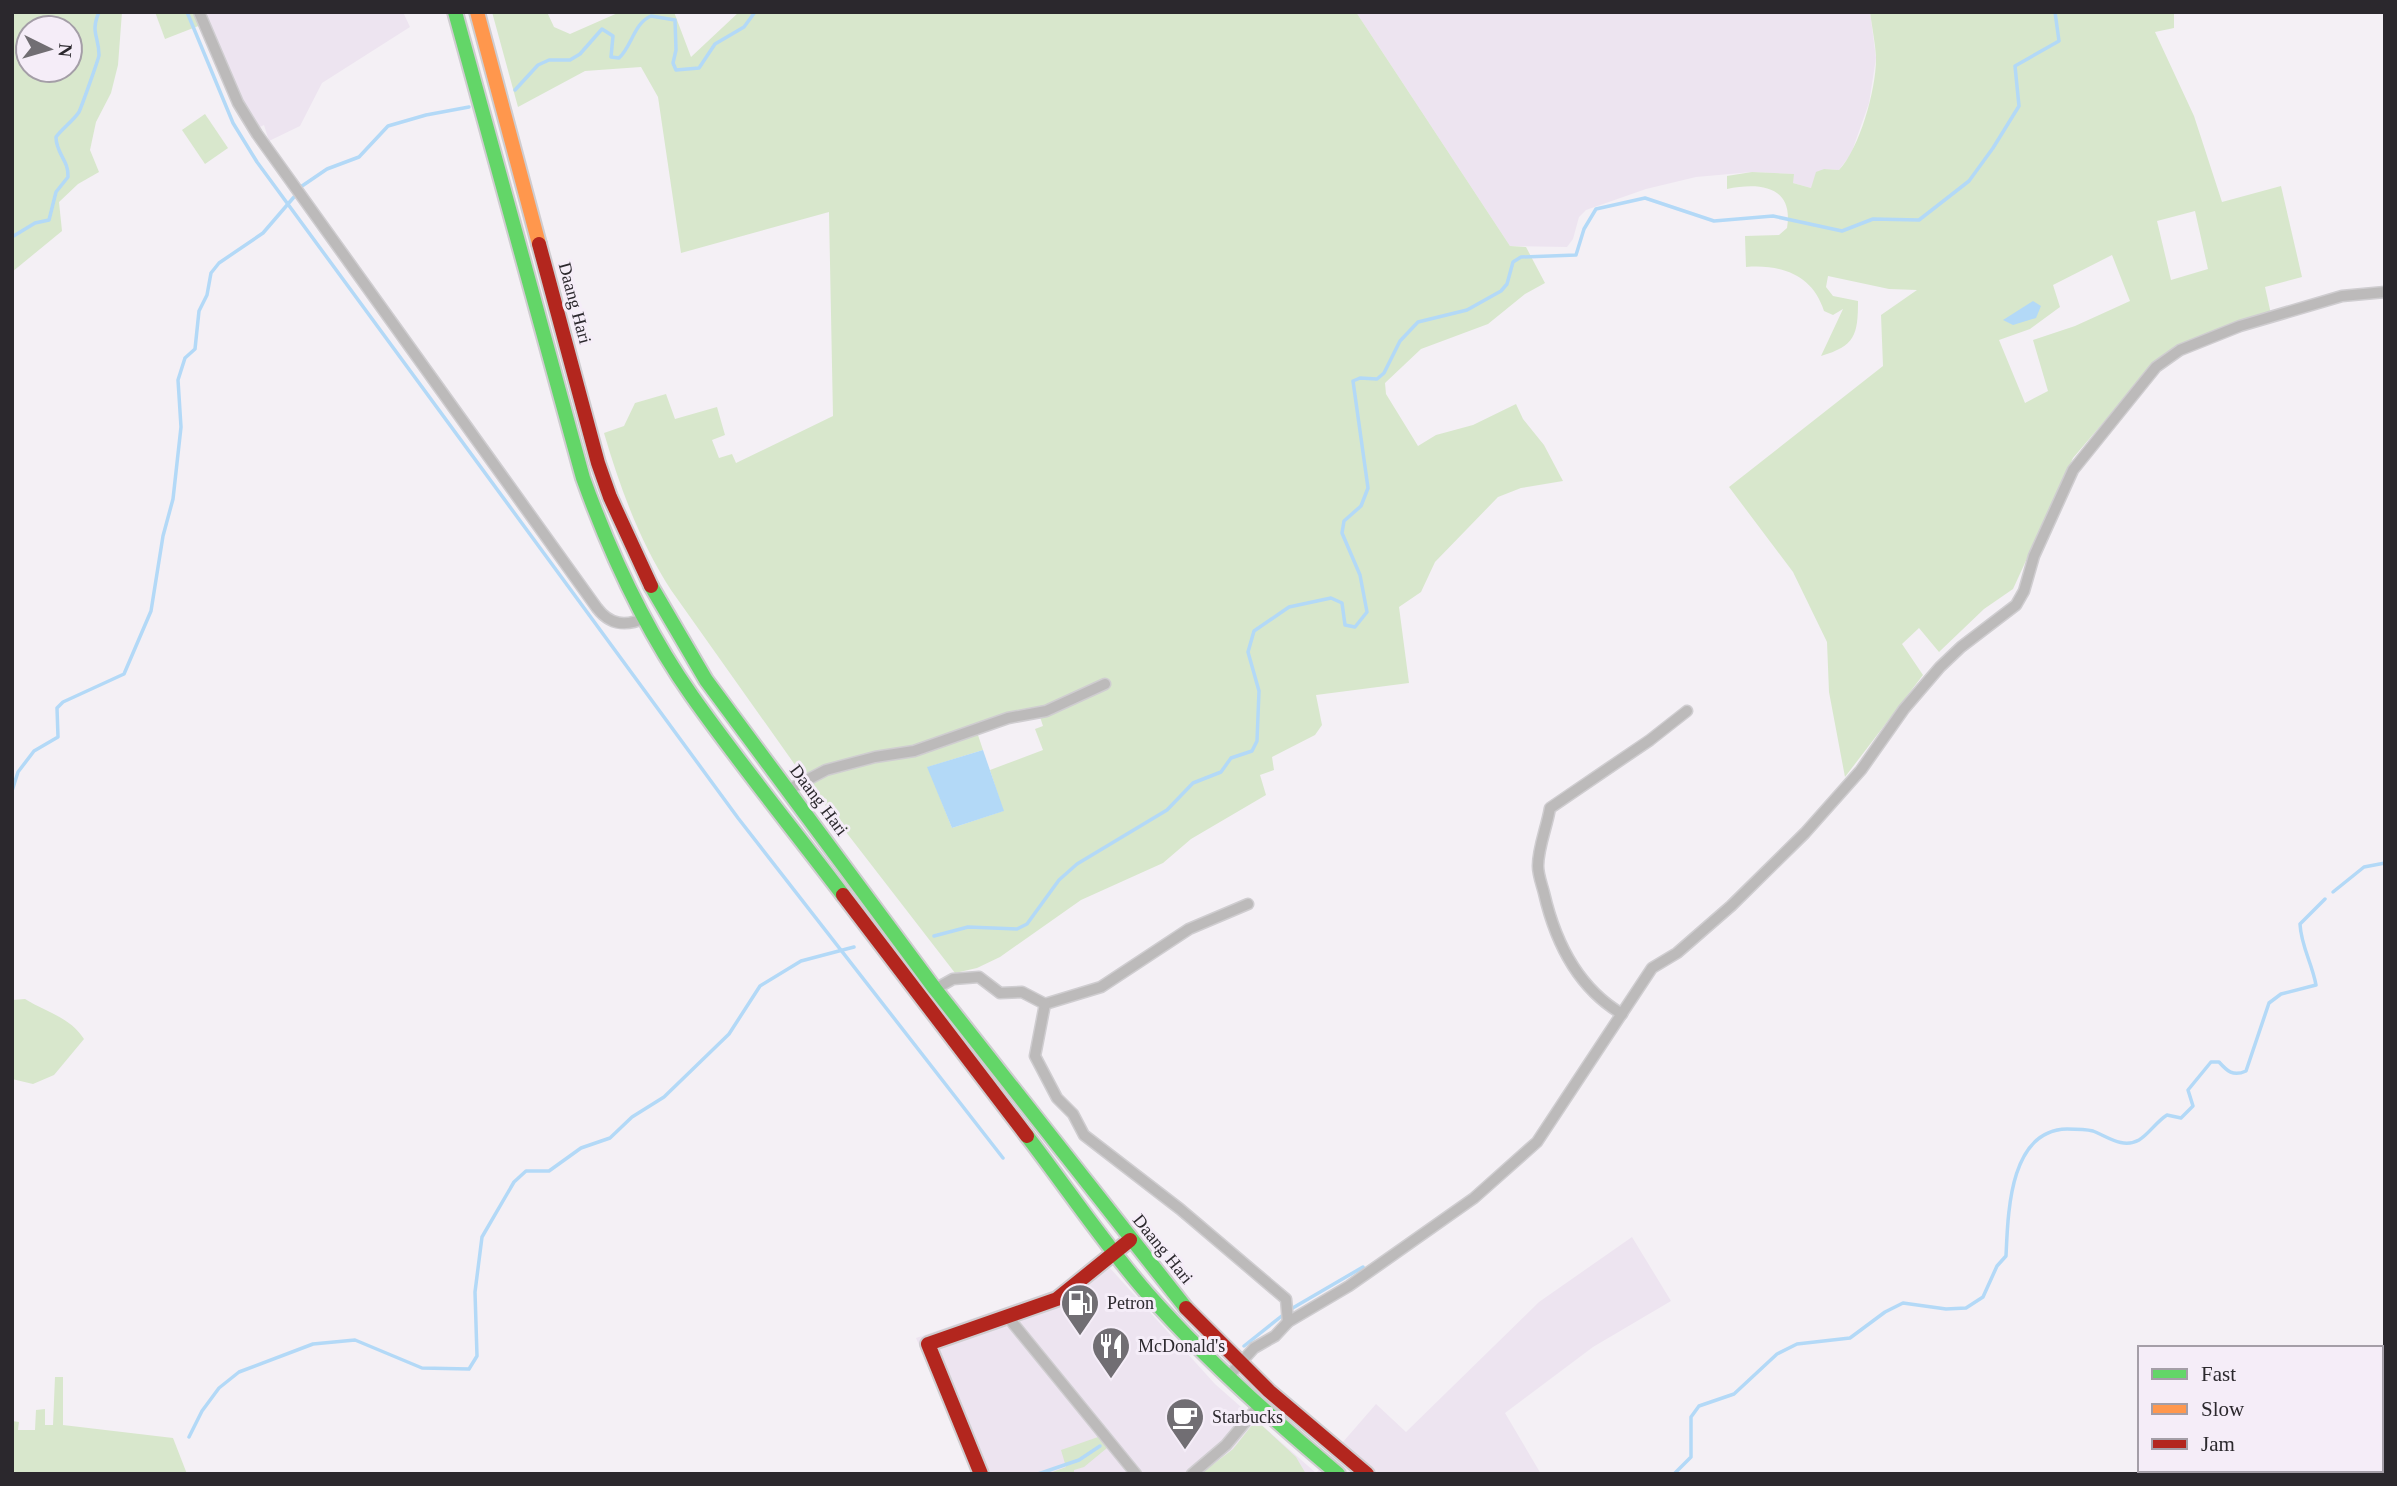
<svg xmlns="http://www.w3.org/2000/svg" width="2397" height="1486" font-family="Georgia,serif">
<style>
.built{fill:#ede4f0}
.green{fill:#d8e7cc;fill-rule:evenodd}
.water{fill:#b3d9f7}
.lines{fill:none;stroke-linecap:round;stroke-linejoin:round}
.stream{stroke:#b3d9f7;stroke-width:3.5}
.street-casing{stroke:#cfcdd0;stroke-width:13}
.fast-casing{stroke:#cfcdd0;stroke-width:18}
.slow-casing{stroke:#cfcdd0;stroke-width:18}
.jam-casing{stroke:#cfcdd0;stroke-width:18}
.street{stroke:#bcbaba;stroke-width:10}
.fast{stroke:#63d668;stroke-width:14}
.slow{stroke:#ff974d;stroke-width:14}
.jam{stroke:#b3261e;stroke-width:14}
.labels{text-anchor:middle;stroke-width:6;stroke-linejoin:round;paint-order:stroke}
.street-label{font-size:18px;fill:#2b282d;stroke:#f5edf8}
.poi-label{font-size:18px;fill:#2b282d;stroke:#f5edf8;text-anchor:start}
</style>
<rect width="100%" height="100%" fill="#f4f0f5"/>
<!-- built -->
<g class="built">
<polygon points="403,12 410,27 322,83 300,126 269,141 264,125 258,128 247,110 203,13"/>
<polygon points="1356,12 1870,12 1876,58 1869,103 1851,154 1839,170 1824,169 1811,188 1793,183 1793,174 1752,172 1696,177 1646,189 1586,210 1579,217 1573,239 1567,247 1510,246"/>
<polygon points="1632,1237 1671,1301 1593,1347 1505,1413 1541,1474 974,1474 916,1338 1052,1291 1100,1257 1215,1384 1316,1473 1376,1404 1406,1432 1539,1302"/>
</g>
<!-- green -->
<g class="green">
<path d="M12,12h110l-4,53 -7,28 -15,29 -6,28 9,22 -21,12 -19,18 3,29 -50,41zM28,28h42v42h-42z"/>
<polygon points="155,12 195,12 201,25 165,39"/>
<path d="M492,12h55l7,15 16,7 50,-22h54l17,45 48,-45h617l154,234 16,1 19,36 -20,11 -37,30 -67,25 -36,34 1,11 32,52 18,-11 37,-10 43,-21 7,15 21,26 19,36 -42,7 -23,9 -63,65 -14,30 -22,15 10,76 -93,12 6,30 -7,10 -43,22 2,13 -14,5 6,20 -75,44 -28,24 -82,37 -81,57 -23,11 -22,5 -150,-194 -134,-189c-31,-48 -51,-102 -67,-157l20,-7 11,-23 31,-9 9,25 42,-12 8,28 -13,5 7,18 13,-4 4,9 97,-47 -4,-204 -148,41 -23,-156 -17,-30 -56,4 -67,36zM1039,714l4,12 -8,3 8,21 -53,20 13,41 -51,17 -24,-61 55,-17 -6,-18z"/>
<path d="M1870,12h304v16l-19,4 39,84 28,86 59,-16 21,91 -37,10 6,27 -89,31 -27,17 -82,96 -60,131 -29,20 -45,43 -20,-24 -17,16 21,31 -78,102 -16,-85 -2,-50 -34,-70 -64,-85 154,-121 -2,-51 36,-25 -28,-1 -61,-13 -2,11 7,9 25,5c0,34 -3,45 -37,55l22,-47 -10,6 -9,-4c-11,-36 -42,-47 -78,-44l-1,-31 34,-1 8,-7c7,-42 -27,-46 -60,-39v-13l25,-4 42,2 -1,9 18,5 5,-16 8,-3 15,1c21,-22 38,-83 37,-114 -1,-14 -4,-29 -6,-44zM2195,211l13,58 -37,11 -14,-59zM2112,255l18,46 -55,25 -42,14 15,51 -23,12 -26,-63 31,-11 30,-22 -7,-22z"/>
<polygon points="205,114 228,148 205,164 182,130"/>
<path d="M25,999c21,13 45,18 59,40l-30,36 -21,9 -21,-5v-79z"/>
<polygon points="55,1377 63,1377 63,1425 173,1438 187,1474 12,1474 12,1421 19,1422 18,1430 35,1430 36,1410 45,1409 45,1425 53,1425"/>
<polygon points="1256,1420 1296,1457 1306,1474 1202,1473 1233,1449"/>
<polygon points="1098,1437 1107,1448 1084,1467 1074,1470 1074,1474 1047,1474 1066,1467 1061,1450"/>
</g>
<!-- water -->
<g class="water">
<polygon points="2033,301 2041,306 2036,318 2013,325 2003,320"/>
<polygon points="983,750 1004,811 952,828 927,767"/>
</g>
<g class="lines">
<!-- stream -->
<g class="stream">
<polyline points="187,12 233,123 257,162 738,818 1003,1158"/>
<path d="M515,90l23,-25 11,-5h21l10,-6 22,-25 11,7 -2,21 8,1c13,-12 15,-35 32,-42l24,4 1,30 -3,13 3,7 23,-2 16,-24 29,-17 11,-15"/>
<polyline points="302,186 327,169 359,157 388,126 426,115 469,107"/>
<path d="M12,237l23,-14 14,-3 7,-28 12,-15c1,-17 -12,-23 -12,-40 7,-9 17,-16 23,-25 2,-4 20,-54 20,-57 0,-19 -9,-22 0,-43"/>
<polyline points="12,791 18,772 34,751 58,737 57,708 63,702 124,674 151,611 163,536 173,499 181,427 178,380 185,358 195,349 199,311 207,295 211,273 219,263 263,233 294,197"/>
<polyline points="2333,892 2364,867 2385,863"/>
<polyline points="934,936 968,927 1017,929 1027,924 1059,880 1077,864 1167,810 1193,783 1221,772 1231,758 1252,751 1257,741 1259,691 1248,652 1254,631 1289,607 1331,598 1342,603 1345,625 1355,627 1367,612 1360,575 1342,533 1344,521 1361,506 1368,488 1353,381 1360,378 1377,379 1384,373 1400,341 1418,322 1467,310 1501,291 1507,284 1513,262 1521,257 1576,255 1584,229 1596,209 1645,198 1714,221 1773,216 1842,231 1873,219 1919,220 1969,181 1993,148 2019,106 2015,66 2059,41 2055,12"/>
<polyline points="1291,1309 1363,1267"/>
<polyline points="1244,1346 1283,1315"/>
<polyline points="189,1437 202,1411 219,1388 239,1372 313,1344 355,1340 422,1368 469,1369 477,1356 475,1292 482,1237 514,1182 526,1171 549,1171 581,1148 610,1138 632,1117 664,1097 729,1034 760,986 801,961 854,947"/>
<polyline points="1038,1474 1079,1460 1100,1446"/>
<path d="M1674,1474l17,-17v-40l8,-11 35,-12 43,-40 20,-10 53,-6 35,-26 18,-9 43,6 20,-1 17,-11 14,-31 9,-10c2,-42 3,-126 61,-127 8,0 18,0 26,2 15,6 30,18 46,9 10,-6 17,-18 28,-25l14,3 12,-12 -5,-16 23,-28h8c8,9 14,15 27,9l23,-68 12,-9 35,-9c-4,-22 -15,-39 -16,-61l25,-25"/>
</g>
<defs>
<g id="street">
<path d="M199,12l39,91 19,31 340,474c13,17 28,19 48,10"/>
<polyline points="788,790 826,770 875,757 914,751 1008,718 1046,711 1105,684"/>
<polyline points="1248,904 1189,929 1101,987 1045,1004 1035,1056 1057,1098 1073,1114 1084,1135 1180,1209 1286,1299 1288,1322"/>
<polyline points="935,989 953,979 979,977 1000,993 1022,992 1045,1004"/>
<path d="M1622,1014c-44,-26 -67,-73 -78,-121 -2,-8 -6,-18 -6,-27 0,-19 9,-39 12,-58l100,-68 37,-29"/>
<polyline points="1007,1316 1136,1474"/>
<polyline points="1227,1378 1254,1348 1275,1336 1288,1322 1349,1286 1474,1198 1537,1142 1652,968 1677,953 1731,906 1805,833 1861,770 1904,709 1940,667 1961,647 2016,605 2024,591 2034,556 2073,470 2156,367 2180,350 2240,326 2342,296 2385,292"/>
<polyline points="1192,1474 1226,1445 1258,1407"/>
</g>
<g id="fast">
<path d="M455,12l128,466c27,75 63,153 109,218 48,68 101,133 151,199"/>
<polyline points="651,586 706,680 935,989 1186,1308"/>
<path d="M1027,1136c40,52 77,108 120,157 58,66 124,125 191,181"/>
</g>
<polyline id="slow" points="477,12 539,244"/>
<g id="jam">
<polyline points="539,244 598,463 610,497 651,586"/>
<polyline points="843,895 1027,1136"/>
<polyline points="1186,1308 1269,1391 1367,1474"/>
<polyline points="981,1474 928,1344 1057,1299 1130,1240"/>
</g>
</defs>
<!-- street casing -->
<use href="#street" class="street-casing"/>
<!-- fast casing -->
<use href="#fast" class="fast-casing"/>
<!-- slow casing -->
<use href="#slow" class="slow-casing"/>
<!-- jam casing -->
<use href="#jam" class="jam-casing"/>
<!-- street -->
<use href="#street" class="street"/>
<!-- fast -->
<use href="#fast" class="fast"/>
<!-- slow -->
<use href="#slow" class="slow"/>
<!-- jam -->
<use href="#jam" class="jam"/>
</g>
<!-- icons -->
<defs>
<symbol id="fuel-pin" viewBox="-11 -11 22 30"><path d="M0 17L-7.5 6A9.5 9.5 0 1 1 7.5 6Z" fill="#716e73" stroke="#f5edf8"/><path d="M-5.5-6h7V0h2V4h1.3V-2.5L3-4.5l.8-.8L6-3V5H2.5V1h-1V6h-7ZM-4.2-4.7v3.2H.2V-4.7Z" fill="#fff"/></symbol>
<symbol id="restaurant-pin" viewBox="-11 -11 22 30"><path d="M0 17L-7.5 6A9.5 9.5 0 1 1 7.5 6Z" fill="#716e73" stroke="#f5edf8"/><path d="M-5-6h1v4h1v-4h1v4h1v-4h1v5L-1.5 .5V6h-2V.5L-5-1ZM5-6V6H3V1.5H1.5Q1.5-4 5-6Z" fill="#fff"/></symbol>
<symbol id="cafe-pin" viewBox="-11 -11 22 30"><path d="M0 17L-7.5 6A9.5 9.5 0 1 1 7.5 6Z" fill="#716e73" stroke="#f5edf8"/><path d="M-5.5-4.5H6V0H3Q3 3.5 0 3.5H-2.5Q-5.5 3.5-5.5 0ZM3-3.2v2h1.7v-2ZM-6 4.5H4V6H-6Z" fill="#fff"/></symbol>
</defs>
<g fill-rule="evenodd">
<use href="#fuel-pin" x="1058" y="1281" width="44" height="60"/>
<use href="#restaurant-pin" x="1089" y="1324" width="44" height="60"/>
<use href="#cafe-pin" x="1163" y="1395" width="44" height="60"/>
</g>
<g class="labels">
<!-- street labels -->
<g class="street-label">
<text transform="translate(575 303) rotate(75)" y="6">Daang Hari</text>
<text transform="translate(819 800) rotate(53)" y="6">Daang Hari</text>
<text transform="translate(1163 1249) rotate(51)" y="6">Daang Hari</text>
</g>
<!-- poi labels -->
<g class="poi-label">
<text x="1107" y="1309">Petron</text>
<text x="1138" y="1352">McDonald's</text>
<text x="1212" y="1423">Starbucks</text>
</g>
</g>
<!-- border -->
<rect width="2397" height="1486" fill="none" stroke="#2b282d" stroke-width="28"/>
<!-- legend -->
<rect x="2138" y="1346" width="245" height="126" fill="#f5edf8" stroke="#a49ea7" stroke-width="2"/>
<rect x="2152" y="1369" width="35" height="10" fill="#63d668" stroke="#a49ea7" stroke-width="2"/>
<text x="2201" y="1381" font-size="21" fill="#2b282d">Fast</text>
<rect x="2152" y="1404" width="35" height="10" fill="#ff974d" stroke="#a49ea7" stroke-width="2"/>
<text x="2201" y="1416" font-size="21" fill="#2b282d">Slow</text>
<rect x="2152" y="1439" width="35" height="10" fill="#b3261e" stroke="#a49ea7" stroke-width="2"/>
<text x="2201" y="1451" font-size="21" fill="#2b282d">Jam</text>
<!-- north arrow -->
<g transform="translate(49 49) rotate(95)"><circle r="33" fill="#f5edf8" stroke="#a49ea7" stroke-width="2"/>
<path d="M0-5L12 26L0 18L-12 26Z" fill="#716e73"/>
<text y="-10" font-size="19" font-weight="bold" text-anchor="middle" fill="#2b282d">N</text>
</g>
</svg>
